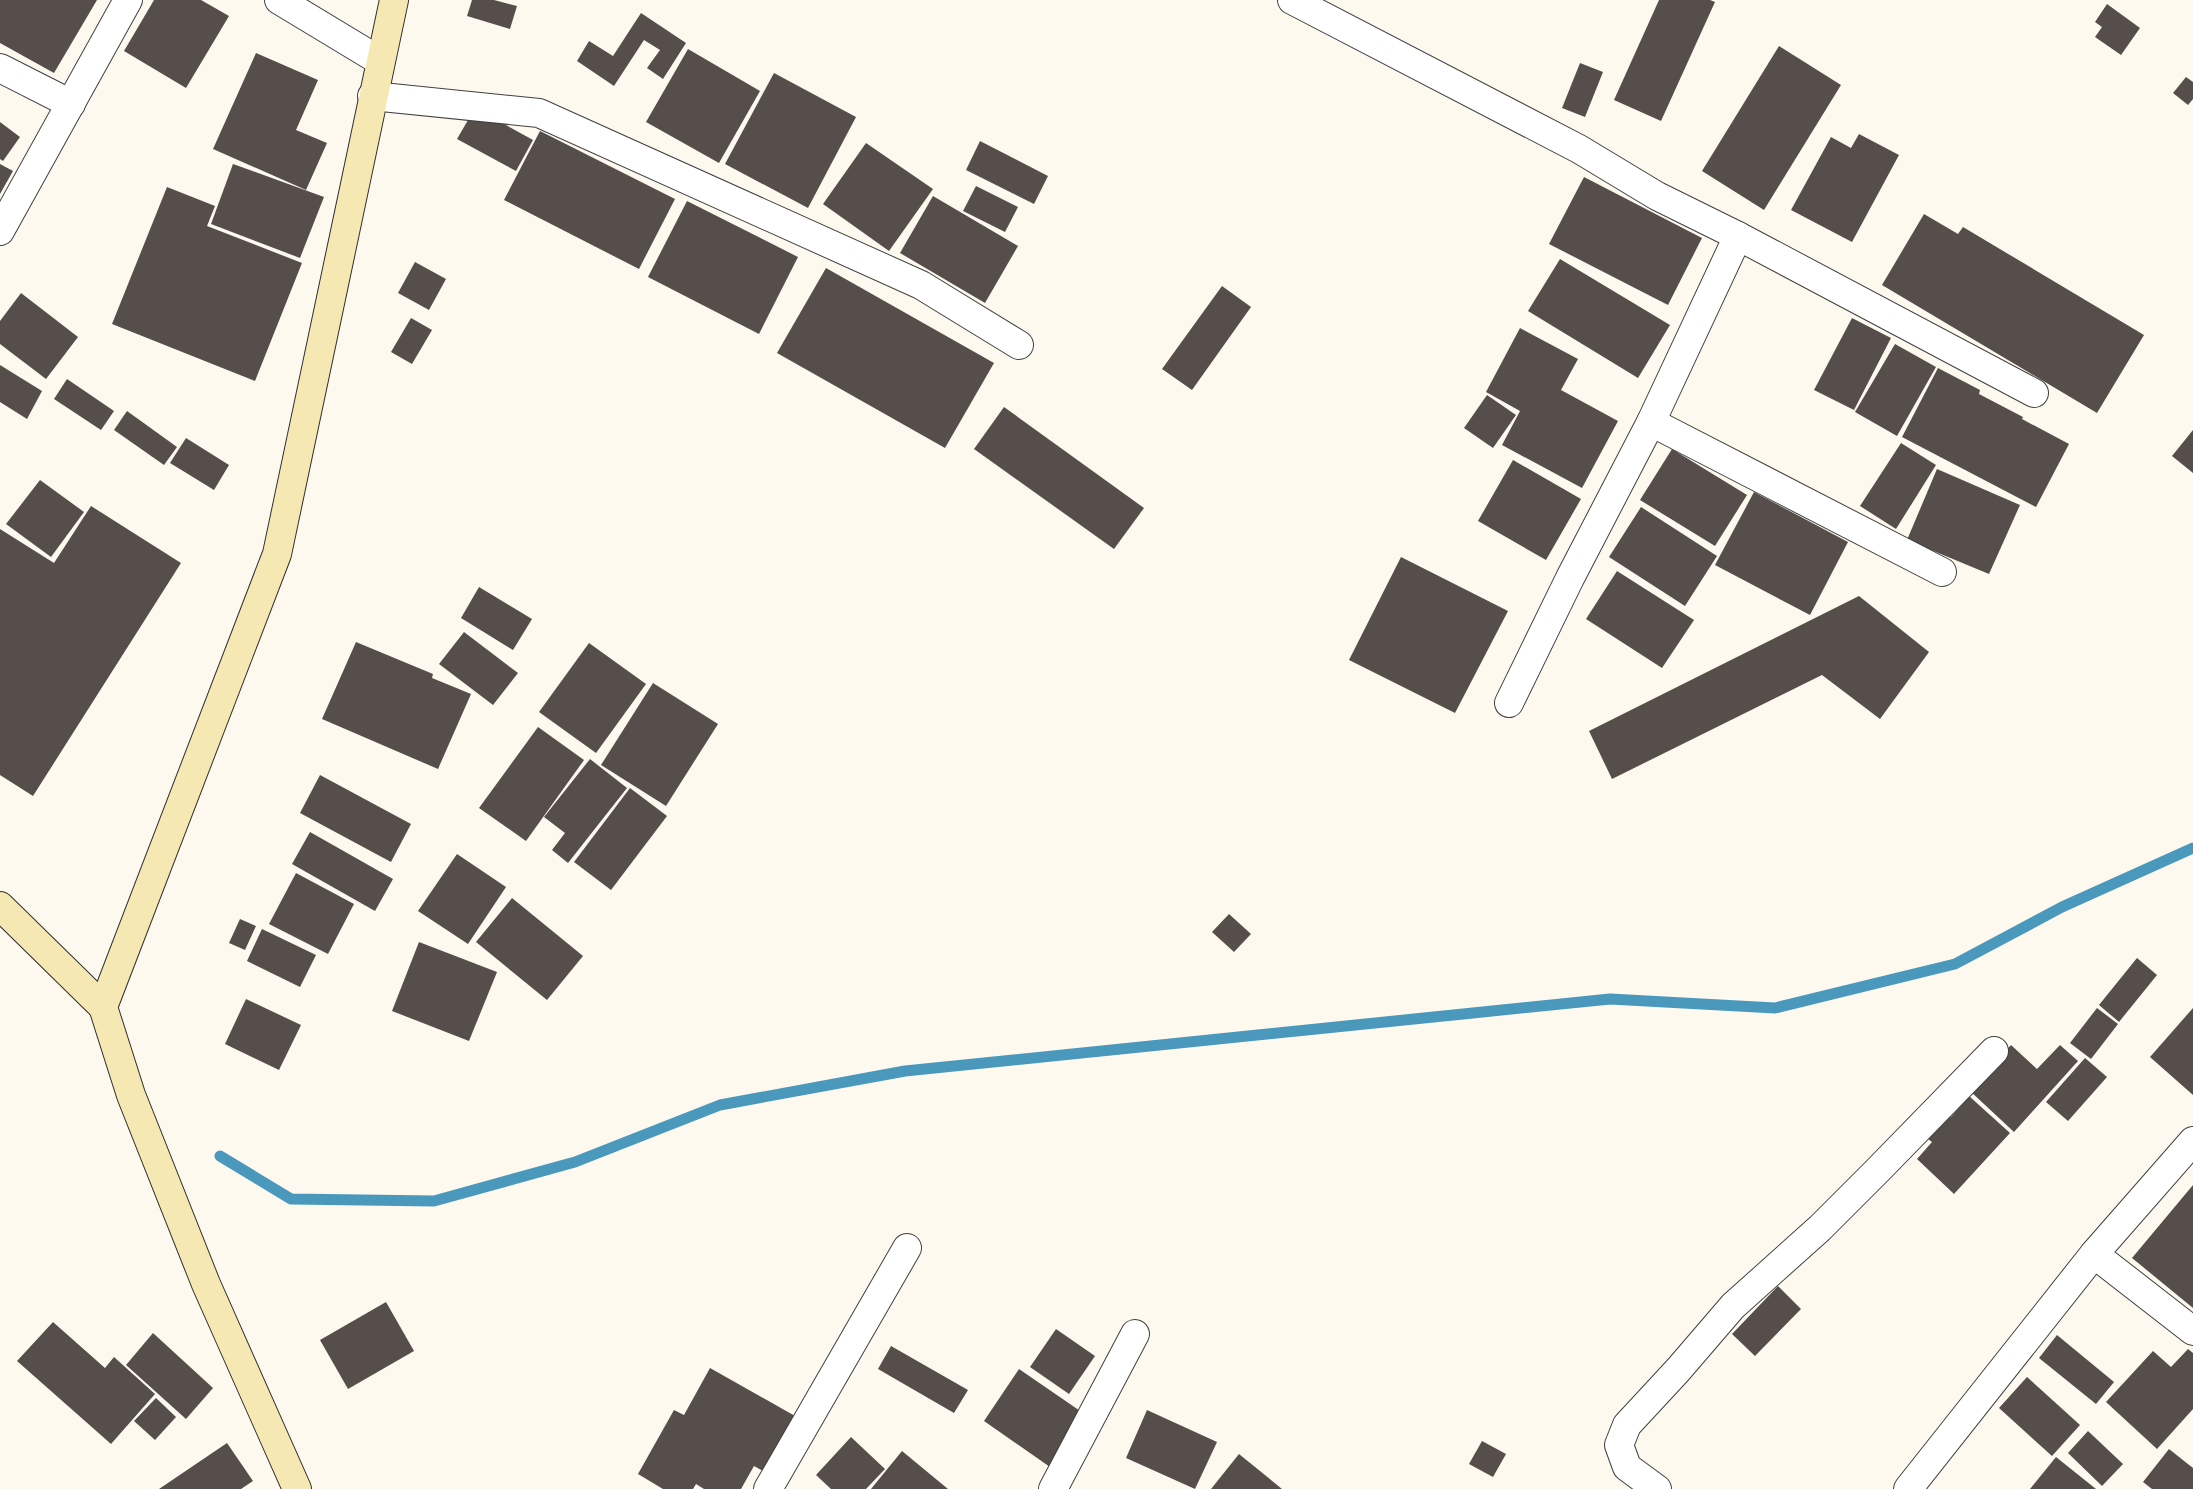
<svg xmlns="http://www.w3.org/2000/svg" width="2193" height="1489" font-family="'Playfair Display',serif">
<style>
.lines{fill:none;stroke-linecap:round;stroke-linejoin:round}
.stream{stroke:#4a99bd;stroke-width:11}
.building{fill:#554e4b}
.street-casing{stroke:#404040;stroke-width:30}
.secondary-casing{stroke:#2f2f2f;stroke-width:30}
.street{stroke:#fff;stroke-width:28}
.secondary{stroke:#f5e8b2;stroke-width:28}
</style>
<rect width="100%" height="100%" fill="#fdf9ef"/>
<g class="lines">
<!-- stream -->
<polyline class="stream" points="220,1156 291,1199 434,1201 575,1162 720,1105 905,1071 1610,999 1775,1008 1955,964 2062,907 2193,848"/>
</g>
<!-- building -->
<g class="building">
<polygon points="0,0 97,0 54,73 0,43"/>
<polygon points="154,0 201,0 229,16 186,88 124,51"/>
<polygon points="472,0 494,0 517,6 510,29 467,16"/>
<polygon points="1659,0 1710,0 1715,2 1661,121 1614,100"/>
<polygon points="2107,4 2140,28 2121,55 2095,37 2102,27 2095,22"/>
<polygon points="641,13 686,43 663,79 647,68 660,50 644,40 614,86 577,61 589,41 613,56"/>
<polygon points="1779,46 1841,85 1764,210 1702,171"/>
<polygon points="688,49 760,91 719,163 646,122"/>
<polygon points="256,53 318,80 296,130 327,143 306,190 213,149"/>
<polygon points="1580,63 1603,72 1585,117 1562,108"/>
<polygon points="774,73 856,117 808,208 725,164"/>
<polygon points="2186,77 2193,82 2193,99 2188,105 2173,93"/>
<polygon points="475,108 533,140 516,171 457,139"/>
<polygon points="0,122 20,137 3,161 0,159"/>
<polygon points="540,131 675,199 639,269 504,200"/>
<polygon points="1859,134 1899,155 1852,242 1791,210 1831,137 1851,148"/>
<polygon points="980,141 1048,176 1034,204 966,170"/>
<polygon points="866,143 933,189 889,251 823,204"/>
<polygon points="0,164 13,171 0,194"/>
<polygon points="233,164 324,197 300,258 211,224"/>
<polygon points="1584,177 1702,238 1668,305 1549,244"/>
<polygon points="976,186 1018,207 1005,232 963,211"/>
<polygon points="167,187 215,206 207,226 302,263 255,381 112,324"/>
<polygon points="933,196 1018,246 985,303 900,253"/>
<polygon points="687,201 798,257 759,334 648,277"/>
<polygon points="1924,214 1958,234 1963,227 2144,335 2097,413 1882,285"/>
<polygon points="1560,259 1670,325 1638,378 1528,311"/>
<polygon points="415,262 446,279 429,310 398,293"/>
<polygon points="826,268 994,363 945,448 777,353"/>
<polygon points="1222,286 1251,307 1192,390 1162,369"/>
<polygon points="21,293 78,337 46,379 0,344 0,321"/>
<polygon points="411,318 432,330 412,364 391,352"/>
<polygon points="1852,318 1891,338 1854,410 1814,390"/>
<polygon points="1520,328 1578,359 1561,390 1618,421 1582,488 1502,445 1520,411 1486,392"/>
<polygon points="1895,344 1936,367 1897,436 1855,412"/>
<polygon points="0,365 42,391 27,419 0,402"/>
<polygon points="1938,368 1980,390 1979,394 2023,417 2022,419 2069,444 2036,507 1902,437"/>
<polygon points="67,379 114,411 101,430 54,399"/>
<polygon points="1487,395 1516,415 1493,448 1464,428"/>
<polygon points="1004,407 1144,508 1114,549 974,449"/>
<polygon points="127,411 177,447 164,465 114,430"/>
<polygon points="2193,430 2193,473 2172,456"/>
<polygon points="186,438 229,465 214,490 170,463"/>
<polygon points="1901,443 1936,465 1896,529 1860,506"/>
<polygon points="1672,449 1747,495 1715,546 1640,500"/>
<polygon points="1513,460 1581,499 1546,560 1478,521"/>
<polygon points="1937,469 2020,505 1989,574 1907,540"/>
<polygon points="40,480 84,512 51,557 6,524"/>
<polygon points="1754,492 1848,542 1810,615 1715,565"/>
<polygon points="91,506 181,563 33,796 0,775 0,529 54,563"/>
<polygon points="1641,507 1717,556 1685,606 1609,557"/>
<polygon points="1401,557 1508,611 1455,713 1349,660"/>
<polygon points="1617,571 1694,620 1662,668 1586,619"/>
<polygon points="479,587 532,619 513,650 461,618"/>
<polygon points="1859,596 1929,652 1880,719 1822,675 1612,779 1589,731"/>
<polygon points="464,632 518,673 493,705 439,664"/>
<polygon points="356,642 433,674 432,678 471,694 438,769 322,719"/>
<polygon points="589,643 646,684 596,753 539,712"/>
<polygon points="653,683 718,724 666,806 601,765"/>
<polygon points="538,727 584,760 526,841 479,808"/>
<polygon points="590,759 627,788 568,863 552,850 565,833 544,817"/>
<polygon points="320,775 411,824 391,862 300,813"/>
<polygon points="630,788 667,816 611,890 574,862"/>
<polygon points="310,832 393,879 375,911 292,864"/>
<polygon points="457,854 506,887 468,944 418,911"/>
<polygon points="296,873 354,904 328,954 269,924"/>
<polygon points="512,898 583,956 547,1000 476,942"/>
<polygon points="1229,914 1251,934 1234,952 1212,932"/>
<polygon points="240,919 256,926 245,950 229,943"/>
<polygon points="262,929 316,955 300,987 247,961"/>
<polygon points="419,942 497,972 469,1041 392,1011"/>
<polygon points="2137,958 2157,975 2119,1022 2099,1005"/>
<polygon points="246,999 301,1025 279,1070 225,1044"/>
<polygon points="2097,1008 2118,1024 2091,1059 2070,1043"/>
<polygon points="2193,1008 2193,1095 2150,1057"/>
<polygon points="2011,1045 2037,1069 2060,1045 2078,1061 2014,1132 1970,1091"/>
<polygon points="2085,1058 2107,1077 2068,1121 2046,1102"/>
<polygon points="1969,1096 2010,1133 1954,1194 1917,1159 1932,1142 1923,1135 1944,1111 1951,1117"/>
<polygon points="2193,1185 2193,1308 2132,1258"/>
<polygon points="1778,1286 1801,1309 1755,1356 1732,1334"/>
<polygon points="386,1302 414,1351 348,1389 320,1340"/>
<polygon points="53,1322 105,1368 114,1357 155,1394 111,1444 17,1361"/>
<polygon points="1056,1329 1095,1356 1069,1394 1030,1367"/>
<polygon points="153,1333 213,1388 186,1419 126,1365"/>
<polygon points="2057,1335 2114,1382 2096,1404 2039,1358"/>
<polygon points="891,1346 968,1390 954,1413 878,1369"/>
<polygon points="2188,1349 2193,1353 2193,1409 2157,1449 2106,1402 2153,1351 2171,1367"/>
<polygon points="710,1368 795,1416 763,1471 754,1466 741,1489 704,1489 696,1484 693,1489 663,1489 638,1474 674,1410 684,1415"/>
<polygon points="1019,1369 1086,1415 1050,1467 984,1421"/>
<polygon points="2027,1377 2080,1425 2052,1456 1999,1408"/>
<polygon points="156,1398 176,1417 155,1440 134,1421"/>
<polygon points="1147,1410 1217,1442 1195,1489 1126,1458"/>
<polygon points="2088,1431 2123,1464 2102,1486 2068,1453"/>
<polygon points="851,1437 885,1469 866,1489 831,1489 816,1475"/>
<polygon points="1482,1441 1506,1454 1493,1477 1469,1464"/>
<polygon points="227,1443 253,1481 241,1489 159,1489"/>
<polygon points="2169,1449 2193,1468 2193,1489 2152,1489 2143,1482"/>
<polygon points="902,1451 948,1489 871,1489"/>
<polygon points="1239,1454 1282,1489 1211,1489"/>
<polygon points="2056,1457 2096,1489 2030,1489"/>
</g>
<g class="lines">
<defs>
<g id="street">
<polyline points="279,0 380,61"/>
<polyline points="1292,0 1579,149 1657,196 1738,236 2034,393"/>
<polyline points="0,68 71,104"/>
<polyline points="372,96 539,113 921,285 1019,345"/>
<polyline points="0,231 128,0"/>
<polyline points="1651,422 1942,572"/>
<polyline points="1509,703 1570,578 1651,422 1738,236"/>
<polyline points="2094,1254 2193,1331"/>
<polyline points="768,1489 907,1248"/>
<polyline points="1053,1489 1135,1334"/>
<polyline points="1657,1489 1627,1467 1619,1445 1627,1425 1678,1370 1733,1306 1820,1228 1878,1170 1994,1051"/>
<polyline points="1908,1489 2094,1254 2193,1141"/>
</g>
<g id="secondary">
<polyline points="0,906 103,1007"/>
<polyline points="297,1489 206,1284 131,1095 103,1007 277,554 394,0"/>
</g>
</defs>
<!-- street casing -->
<use href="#street" class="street-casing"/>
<!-- secondary casing -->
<use href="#secondary" class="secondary-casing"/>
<!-- street -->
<use href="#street" class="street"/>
<!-- secondary -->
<use href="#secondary" class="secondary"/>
</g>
</svg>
